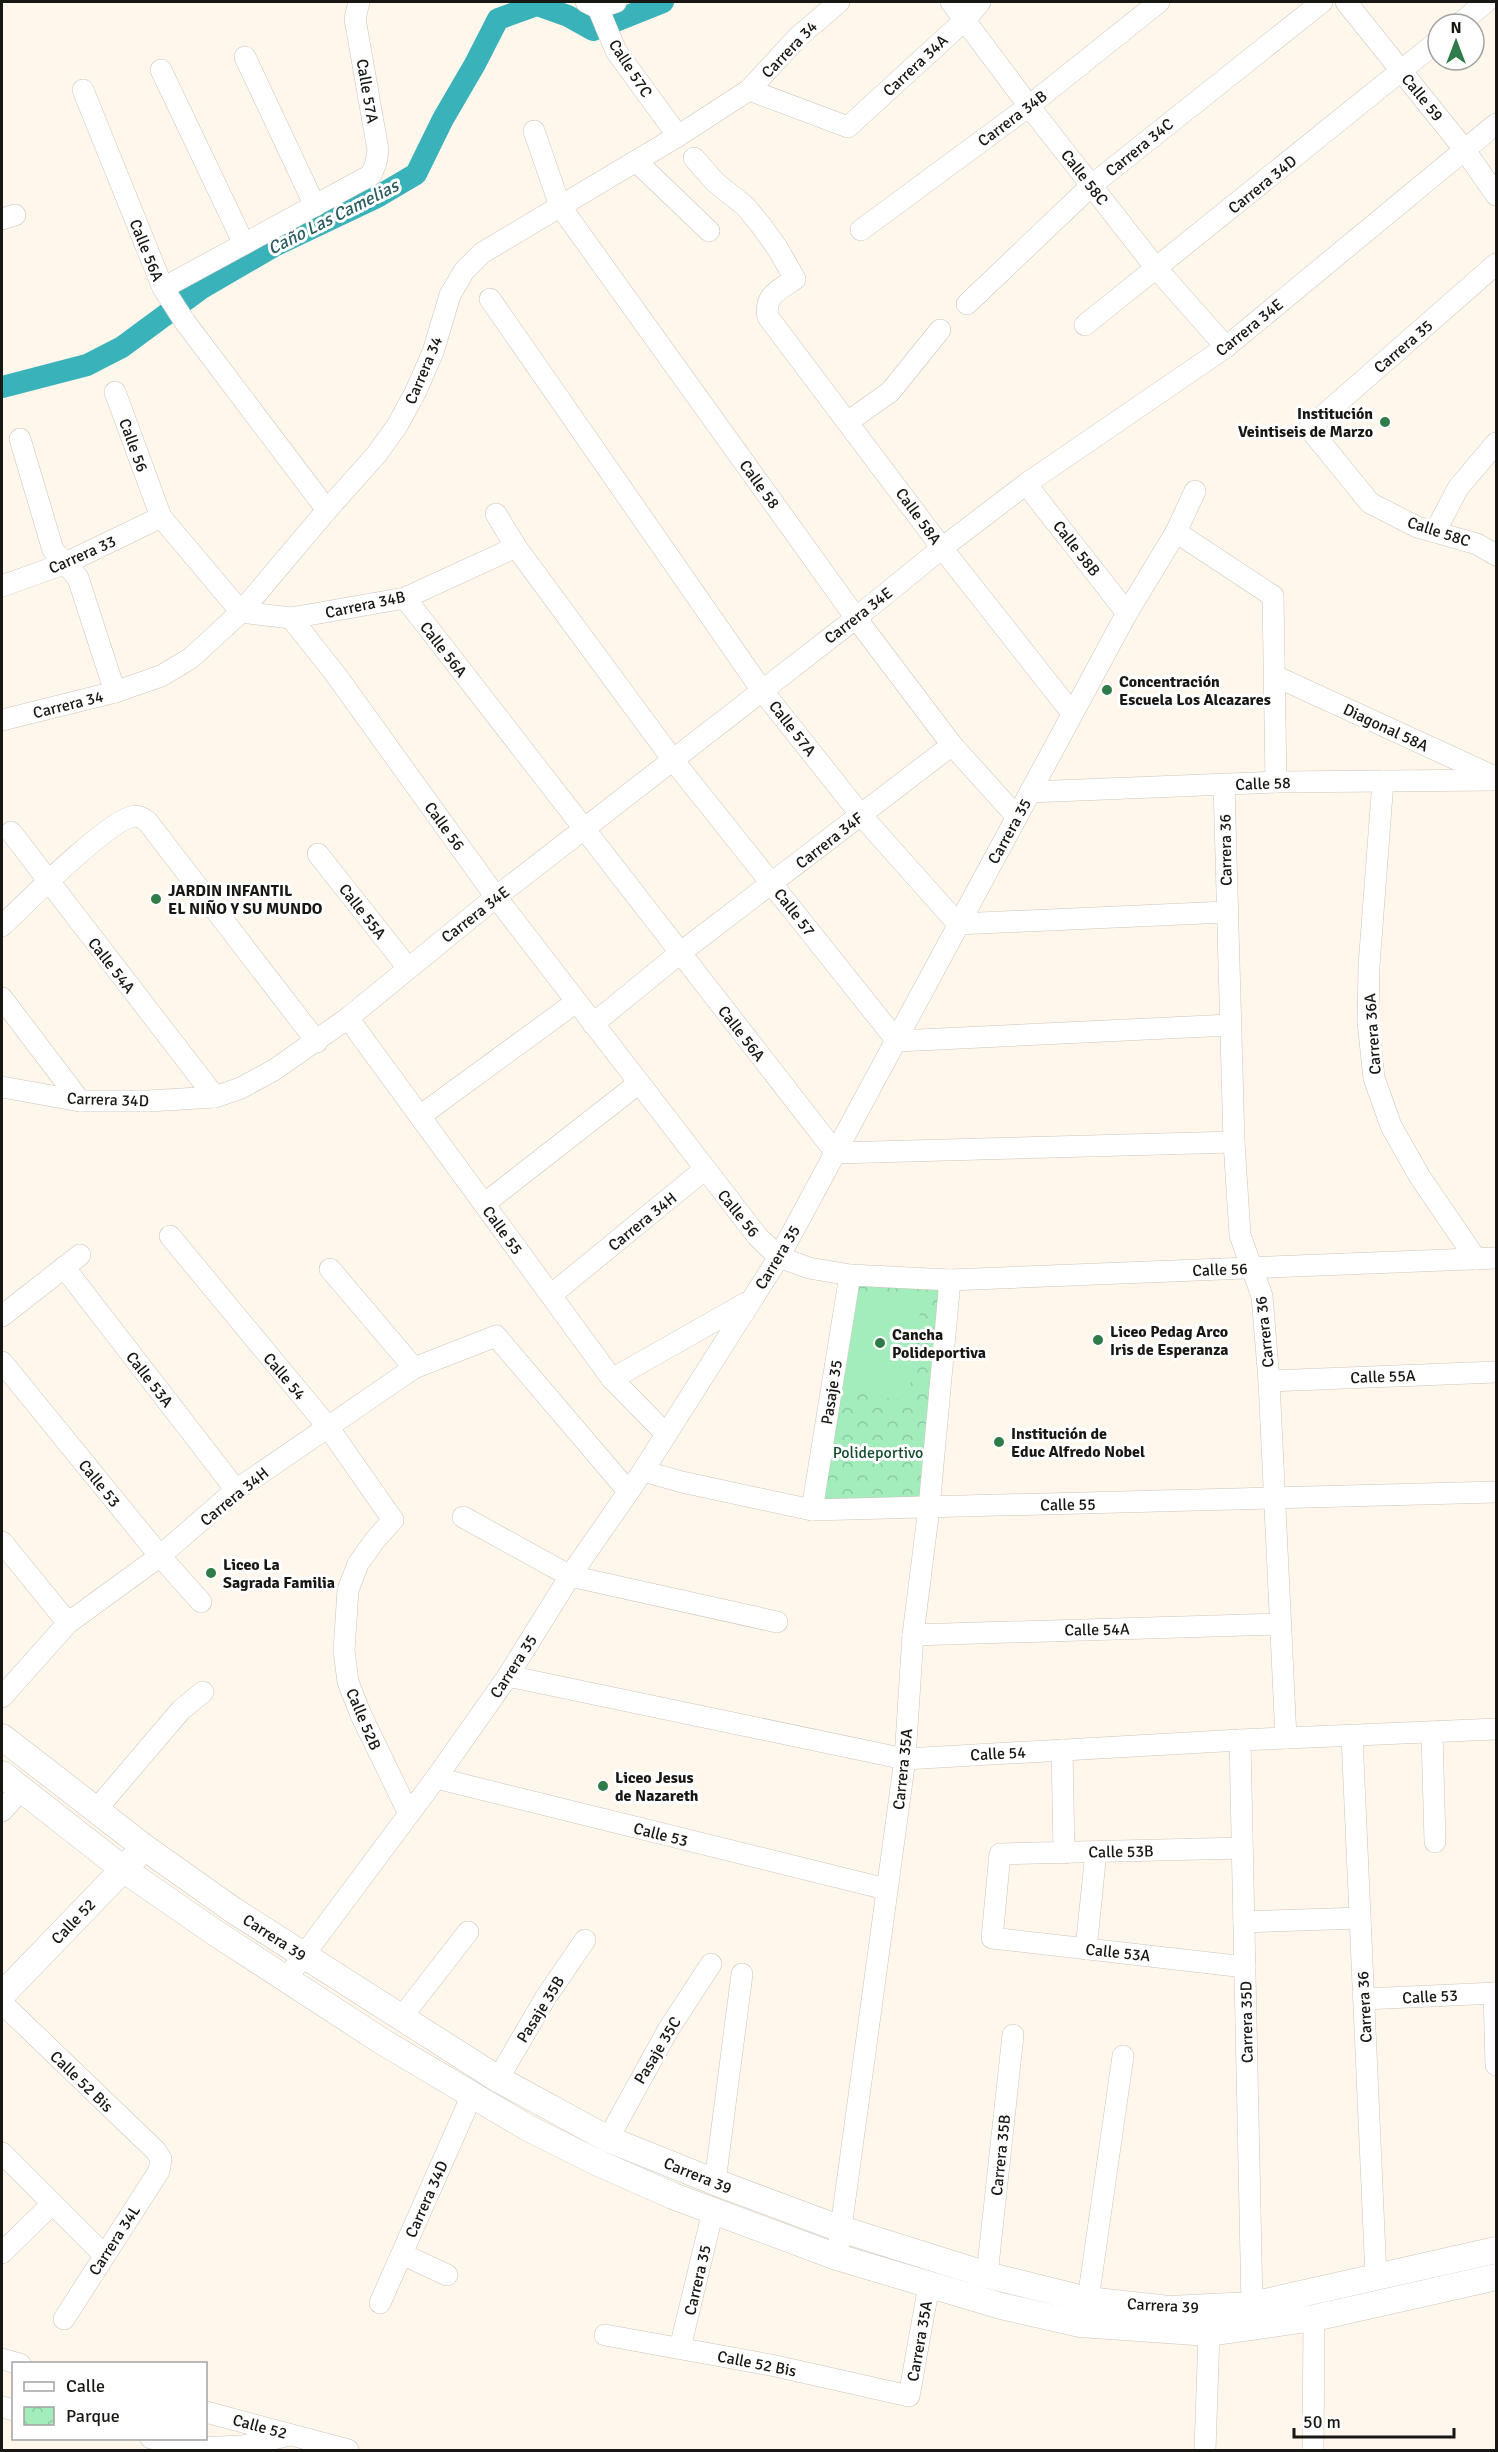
<svg xmlns="http://www.w3.org/2000/svg" width="1498" height="2452" font-family="Signika,sans-serif">
<style>
.park{fill:url(#park-crowns)}
.pitch{fill:#a3ecbc}
.lines{fill:none;stroke-linecap:round;stroke-linejoin:round}
.canal{stroke:#39b3b9;stroke-width:22}
.minor-casing{stroke:#cdc5ba;stroke-width:22}
.major-casing{stroke:#cdc5ba;stroke-width:27}
.minor{stroke:#fff;stroke-width:21}
.major{stroke:#fff;stroke-width:26}
.poi-dot{fill:#2f7b4a;stroke:#fff;stroke-width:2}
.labels{text-anchor:middle;stroke-width:6;stroke-linejoin:round;paint-order:stroke}
.street-label{font-size:16px;fill:#191713;stroke:#fff}
.poi-label{font-size:16px;font-weight:bold;fill:#191713;stroke:#fff;text-anchor:start}
.park-label{font-size:16px;fill:#124d2d;stroke:#fff}
.water-label{font-size:18px;font-style:italic;fill:#2c5e61;stroke:#fff}
</style>
<defs>
<pattern id="park-crowns" width="20" height="18" patternUnits="userSpaceOnUse" patternTransform="scale(1.5)"><rect width="20" height="18" fill="#a3ecbc"/><path d="M2 6a3 3 0 1 1 6 0M12 15a3 3 0 1 1 6 0" fill="none" stroke="#8ccaa1"/></pattern>
</defs>
<rect width="100%" height="100%" fill="#fff6ec"/>
<!-- park -->
<polygon class="park" points="850,1275 950,1280 929,1508 812,1510"/>
<!-- pitch -->
<polygon class="pitch" points="855,1290 922,1297 908,1401 837,1390"/>
<g class="lines">
<!-- canal -->
<polyline class="canal" points="2,387 87,365 122,347 202,288 276,245 377,197 416,174 443,119 475,64 498,19 537,5 568,16 593,30 663,2"/>
<defs>
<g id="minor">
<polyline points="586,2 598,8 616,51 678,136"/>
<polyline points="951,2 1029,106 1156,268 1226,347"/>
<polyline points="1346,2 1464,149 1496,195"/>
<polyline points="598,8 616,2"/>
<polyline points="1459,24 1486,2"/>
<polyline points="245,57 315,206"/>
<polyline points="161,70 244,244"/>
<polyline points="83,90 163,288 185,322 327,510"/>
<polyline points="749,90 848,127 966,19 980,2"/>
<polyline points="534,131 560,206 856,618 952,745 1017,817"/>
<path d="M694,158l21,24 30,24 15,18 18,25 17,30c-17,12 -31,16 -27,38l174,231 130,165"/>
<polyline points="636,161 709,231"/>
<polyline points="2,219 15,215"/>
<polyline points="861,230 1029,106 1159,2"/>
<polyline points="1496,264 1309,428 1370,503 1417,527 1477,544 1496,555"/>
<polyline points="163,288 371,175 376,163 378,150 355,19 359,2"/>
<polyline points="490,299 761,689 861,815 958,924 1226,912"/>
<polyline points="967,304 1092,185 1322,2"/>
<polyline points="1085,325 1438,41"/>
<polyline points="115,392 161,517 241,612 291,618 405,598 516,547"/>
<polyline points="849,421 890,392 940,330"/>
<polyline points="20,439 53,550 78,578 115,692"/>
<polyline points="1026,484 1127,613"/>
<polyline points="496,514 516,547 673,760 897,1041 1230,1025"/>
<polyline points="1176,532 1273,596 1276,782"/>
<polyline points="1435,532 1458,488 1496,443"/>
<polyline points="2,586 66,563 161,517"/>
<polyline points="405,598 836,1153 1234,1142"/>
<polyline points="291,618 336,675 496,897 758,1237 779,1257 809,1268 850,1275 950,1280 1496,1258"/>
<polyline points="1275,676 1495,777"/>
<polyline points="2,720 115,692 161,676 191,658 241,612 327,510 376,455 397,426 415,393 433,352 450,295 464,271 482,253 678,136 749,90 798,37 839,2"/>
<polyline points="1383,781 1369,966 1368,1022 1374,1078 1391,1126 1420,1177 1476,1259"/>
<polyline points="1224,784 1234,1142 1240,1235 1262,1296 1269,1381 1286,1738"/>
<polyline points="1030,792 1276,782 1496,780"/>
<polyline points="11,832 215,1097"/>
<polyline points="318,854 408,968"/>
<path d="M2,926c23,-22 106,-106 132,-110 5,0 9,2 13,5l170,221"/>
<polyline points="2,998 80,1101"/>
<polyline points="348,1018 612,1379 666,1434"/>
<polyline points="593,1024 680,953 952,745"/>
<polyline points="2,1087 80,1101 148,1101 215,1097 241,1088 274,1070 348,1018 496,897 856,618 942,548 1026,484 1226,347 1496,124"/>
<polyline points="420,1116 576,1002"/>
<polyline points="484,1204 639,1083"/>
<polyline points="170,1236 328,1427 393,1520 375,1540 358,1564 348,1590 344,1651 348,1682 361,1715 409,1814"/>
<polyline points="64,1267 236,1490"/>
<polyline points="330,1269 414,1368"/>
<polyline points="551,1295 705,1169"/>
<polyline points="2,1316 80,1255"/>
<polyline points="2,1362 160,1556 201,1602"/>
<polyline points="612,1379 746,1303"/>
<polyline points="1269,1381 1496,1372"/>
<polyline points="643,1471 682,1482 812,1510 1496,1492"/>
<polyline points="812,1510 850,1275"/>
<polyline points="463,1517 570,1576 777,1622"/>
<polyline points="2,1542 68,1623"/>
<polyline points="913,1635 1281,1624"/>
<polyline points="508,1676 905,1759 1240,1740 1496,1729"/>
<polyline points="2,1697 68,1623 160,1556 236,1490 414,1368 496,1336 628,1491"/>
<polyline points="1432,1732 1435,1842"/>
<polyline points="1352,1736 1376,2277"/>
<polyline points="1240,1740 1252,2305"/>
<polyline points="1062,1750 1064,1853"/>
<polyline points="436,1778 886,1889"/>
<polyline points="2,1811 21,1790"/>
<polyline points="95,1811 181,1710 203,1692"/>
<polyline points="1242,1848 1000,1854 992,1938 1245,1967"/>
<polyline points="1244,1922 1360,1918"/>
<polyline points="1086,1949 1096,1852"/>
<polyline points="286,1979 436,1778 508,1676 570,1576 643,1471 779,1257 1127,613 1176,532 1195,491"/>
<polyline points="1494,1993 1496,2065"/>
<polyline points="1364,1999 1496,1993"/>
<polyline points="2,2003 156,2151 161,2159 159,2171 64,2319"/>
<polyline points="401,2018 468,1932"/>
<polyline points="498,2079 546,1997 585,1940"/>
<polyline points="608,2139 668,2030 711,1964"/>
<polyline points="2,2153 104,2255"/>
<polyline points="715,2182 742,1974"/>
<polyline points="2,2253 52,2204"/>
<polyline points="402,2254 447,2275"/>
<polyline points="837,2257 905,1759 913,1635 929,1508 950,1280"/>
<polyline points="987,2275 1013,2035"/>
<polyline points="1088,2300 1123,2056"/>
<polyline points="380,2303 472,2095"/>
<polyline points="605,2335 771,2365 909,2396 929,2285"/>
<polyline points="680,2348 713,2211"/>
<polyline points="2,2359 20,2364"/>
<polyline points="2,2407 14,2410"/>
<polyline points="206,2412 348,2450"/>
<polyline points="151,2438 197,2448 243,2446 290,2435"/>
<polyline points="1205,2450 1209,2333"/>
<polyline points="1313,2450 1314,2318"/>
</g>
<g id="major">
<polyline points="2,1737 144,1847 233,1910 498,2079 608,2139 715,2182 841,2229 987,2275 1088,2300 1169,2309 1252,2305 1496,2250"/>
<polyline points="2,1774 123,1869 214,1932 383,2042 528,2128 596,2162 673,2196 837,2257 1001,2306 1080,2324 1209,2333 1314,2318 1496,2277"/>
<polyline points="2,1995 135,1857"/>
</g>
</defs>
<!-- minor casing -->
<use href="#minor" class="minor-casing"/>
<!-- major casing -->
<use href="#major" class="major-casing"/>
<!-- minor -->
<use href="#minor" class="minor"/>
<!-- major -->
<use href="#major" class="major"/>
</g>
<!-- markers -->
<g class="poi-dot">
<circle cx="1385" cy="422" r="6"/>
<circle cx="1107" cy="690" r="6"/>
<circle cx="156" cy="899" r="6"/>
<circle cx="1098" cy="1340" r="6"/>
<circle cx="880" cy="1343" r="6"/>
<circle cx="999" cy="1442" r="6"/>
<circle cx="211" cy="1573" r="6"/>
<circle cx="603" cy="1786" r="6"/>
</g>
<g class="labels">
<!-- street labels -->
<g class="street-label">
<text transform="translate(789 49) rotate(-46)" y="6">Carrera 34</text>
<text transform="translate(915 65) rotate(-43)" y="6">Carrera 34A</text>
<text transform="translate(631 68) rotate(57)" y="6">Calle 57C</text>
<text transform="translate(368 91) rotate(80)" y="6">Calle 57A</text>
<text transform="translate(1423 97) rotate(51)" y="6">Calle 59</text>
<text transform="translate(1012 118) rotate(-37)" y="6">Carrera 34B</text>
<text transform="translate(1139 147) rotate(-39)" y="6">Carrera 34C</text>
<text transform="translate(1085 177) rotate(52)" y="6">Calle 58C</text>
<text transform="translate(1262 184) rotate(-39)" y="6">Carrera 34D</text>
<text transform="translate(147 250) rotate(68)" y="6">Calle 56A</text>
<text transform="translate(1249 327) rotate(-39)" y="6">Carrera 34E</text>
<text transform="translate(1403 346) rotate(-41)" y="6">Carrera 35</text>
<text transform="translate(423 370) rotate(-67)" y="6">Carrera 34</text>
<text transform="translate(134 445) rotate(70)" y="6">Calle 56</text>
<text transform="translate(760 484) rotate(54)" y="6">Calle 58</text>
<text transform="translate(919 516) rotate(54)" y="6">Calle 58A</text>
<text transform="translate(1439 531) rotate(18)" y="6">Calle 58C</text>
<text transform="translate(1077 548) rotate(52)" y="6">Calle 58B</text>
<text transform="translate(82 554) rotate(-24)" y="6">Carrera 33</text>
<text transform="translate(365 604) rotate(-12)" y="6">Carrera 34B</text>
<text transform="translate(858 615) rotate(-38)" y="6">Carrera 34E</text>
<text transform="translate(444 649) rotate(52)" y="6">Calle 56A</text>
<text transform="translate(68 704) rotate(-14)" y="6">Carrera 34</text>
<text transform="translate(1386 727) rotate(25)" y="6">Diagonal 58A</text>
<text transform="translate(793 728) rotate(52)" y="6">Calle 57A</text>
<text transform="translate(1263 783) rotate(-2)" y="6">Calle 58</text>
<text transform="translate(445 826) rotate(54)" y="6">Calle 56</text>
<text transform="translate(1009 831) rotate(-61)" y="6">Carrera 35</text>
<text transform="translate(829 840) rotate(-38)" y="6">Carrera 34F</text>
<text transform="translate(1225 850) rotate(-91)" y="6">Carrera 36</text>
<text transform="translate(363 911) rotate(52)" y="6">Calle 55A</text>
<text transform="translate(795 912) rotate(52)" y="6">Calle 57</text>
<text transform="translate(475 914) rotate(-38)" y="6">Carrera 34E</text>
<text transform="translate(112 965) rotate(52)" y="6">Calle 54A</text>
<text transform="translate(742 1033) rotate(52)" y="6">Calle 56A</text>
<text transform="translate(1372 1034) rotate(-94)" y="6">Carrera 36A</text>
<text transform="translate(108 1099) rotate(2)" y="6">Carrera 34D</text>
<text transform="translate(739 1213) rotate(51)" y="6">Calle 56</text>
<text transform="translate(642 1221) rotate(-39)" y="6">Carrera 34H</text>
<text transform="translate(503 1230) rotate(54)" y="6">Calle 55</text>
<text transform="translate(777 1257) rotate(-59)" y="6">Carrera 35</text>
<text transform="translate(1220 1269) rotate(-2)" y="6">Calle 56</text>
<text transform="translate(1264 1332) rotate(-96)" y="6">Carrera 36</text>
<text transform="translate(285 1376) rotate(50)" y="6">Calle 54</text>
<text transform="translate(1383 1376) rotate(-2)" y="6">Calle 55A</text>
<text transform="translate(150 1379) rotate(52)" y="6">Calle 53A</text>
<text transform="translate(831 1392) rotate(-81)" y="6">Pasaje 35</text>
<text transform="translate(100 1483) rotate(51)" y="6">Calle 53</text>
<text transform="translate(234 1496) rotate(-39)" y="6">Carrera 34H</text>
<text transform="translate(1068 1504) rotate(-1)" y="6">Calle 55</text>
<text transform="translate(1097 1629) rotate(-1)" y="6">Calle 54A</text>
<text transform="translate(513 1666) rotate(-57)" y="6">Carrera 35</text>
<text transform="translate(364 1719) rotate(67)" y="6">Calle 52B</text>
<text transform="translate(998 1753) rotate(-3)" y="6">Calle 54</text>
<text transform="translate(902 1769) rotate(-84)" y="6">Carrera 35A</text>
<text transform="translate(661 1834) rotate(14)" y="6">Calle 53</text>
<text transform="translate(1121 1851) rotate(-1)" y="6">Calle 53B</text>
<text transform="translate(73 1921) rotate(-46)" y="6">Calle 52</text>
<text transform="translate(275 1937) rotate(33)" y="6">Carrera 39</text>
<text transform="translate(1118 1952) rotate(6)" y="6">Calle 53A</text>
<text transform="translate(1430 1996) rotate(-3)" y="6">Calle 53</text>
<text transform="translate(1364 2007) rotate(-93)" y="6">Carrera 36</text>
<text transform="translate(540 2009) rotate(-58)" y="6">Pasaje 35B</text>
<text transform="translate(1246 2022) rotate(-91)" y="6">Carrera 35D</text>
<text transform="translate(657 2050) rotate(-59)" y="6">Pasaje 35C</text>
<text transform="translate(82 2081) rotate(44)" y="6">Calle 52 Bis</text>
<text transform="translate(1000 2155) rotate(-84)" y="6">Carrera 35B</text>
<text transform="translate(698 2175) rotate(22)" y="6">Carrera 39</text>
<text transform="translate(426 2199) rotate(-66)" y="6">Carrera 34D</text>
<text transform="translate(114 2240) rotate(-57)" y="6">Carrera 34L</text>
<text transform="translate(697 2280) rotate(-77)" y="6">Carrera 35</text>
<text transform="translate(1163 2305) rotate(3)" y="6">Carrera 39</text>
<text transform="translate(919 2341) rotate(-80)" y="6">Carrera 35A</text>
<text transform="translate(757 2363) rotate(11)" y="6">Calle 52 Bis</text>
<text transform="translate(260 2426) rotate(15)" y="6">Calle 52</text>
</g>
<!-- poi labels -->
<g class="poi-label">
<text x="1373" y="419" text-anchor="end">Institución<tspan x="1373" dy="18">Veintiseis de Marzo</tspan></text>
<text x="1119" y="687">Concentración<tspan x="1119" dy="18">Escuela Los Alcazares</tspan></text>
<text x="168" y="896">JARDIN INFANTIL<tspan x="168" dy="18">EL NIÑO Y SU MUNDO</tspan></text>
<text x="1110" y="1337">Liceo Pedag Arco<tspan x="1110" dy="18">Iris de Esperanza</tspan></text>
<text x="892" y="1340">Cancha<tspan x="892" dy="18">Polideportiva</tspan></text>
<text x="1011" y="1439">Institución de<tspan x="1011" dy="18">Educ Alfredo Nobel</tspan></text>
<text x="223" y="1570">Liceo La<tspan x="223" dy="18">Sagrada Familia</tspan></text>
<text x="615" y="1783">Liceo Jesus<tspan x="615" dy="18">de Nazareth</tspan></text>
</g>
<!-- park labels -->
<g class="park-label">
<text x="878" y="1458">Polideportivo</text>
</g>
<!-- water labels -->
<g class="water-label">
<text transform="translate(333 217) rotate(-27)" y="6">Caño Las Camelias</text>
</g>
</g>
<!-- border -->
<rect width="1498" height="2452" fill="none" stroke="#191713" stroke-width="6"/>
<!-- legend -->
<rect x="12" y="2362" width="195" height="78" fill="#ffffff" stroke="#a3a2a1" stroke-width="1.5"/>
<rect x="24" y="2382" width="30" height="9" fill="#ffffff" stroke="#a3a2a1" stroke-width="1.5"/>
<text x="66" y="2392" font-size="18" fill="#191713">Calle</text>
<rect x="24" y="2407" width="30" height="18" fill="url(#park-crowns)" stroke="#a3a2a1" stroke-width="1.5"/>
<text x="66" y="2422" font-size="18" fill="#191713">Parque</text>
<!-- north arrow -->
<g transform="translate(1456 42)"><circle r="28" fill="#ffffff" stroke="#a3a2a1" stroke-width="1.5"/>
<path d="M0-4.5L10 22L0 15L-10 22Z" fill="#2f7b4a"/>
<text y="-9" font-size="16" font-weight="bold" text-anchor="middle" fill="#191713">N</text>
</g>
<!-- scale -->
<path d="M1294 2428v9h160v-9" fill="none" stroke="#191713" stroke-width="3"/>
<text x="1303" y="2428" font-size="18" fill="#191713" stroke="#ffffff" stroke-width="4.5" paint-order="stroke">50 m</text>
</svg>
